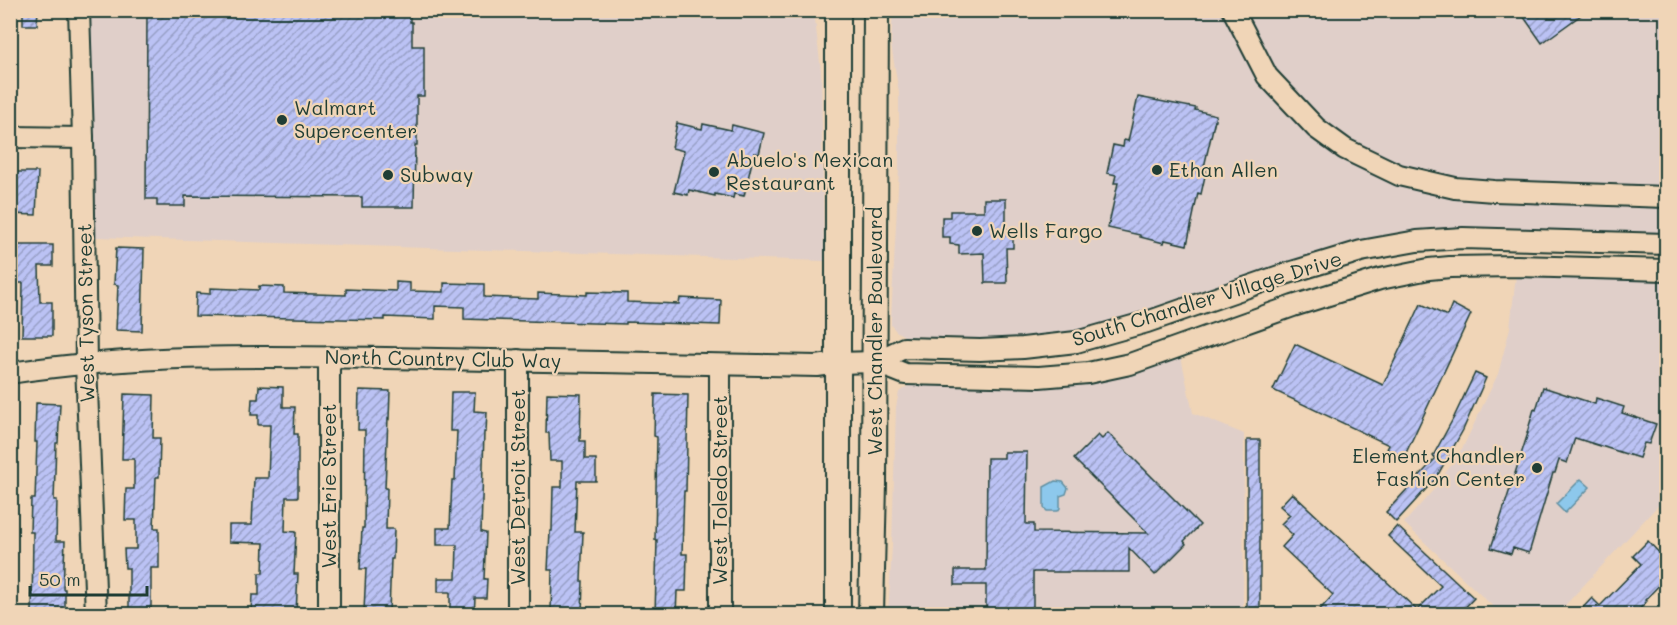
<svg xmlns="http://www.w3.org/2000/svg" width="1677" height="625" font-family="Mali,sans-serif">
<style>
.built{fill:#e0cfc9}
.water{fill:#8dc8ec;stroke:#6190a2;stroke-width:1.5}
.building{fill:url(#building-hatch);stroke:#1f3d34;stroke-width:1.5}
.lines{fill:none;stroke-linecap:round;stroke-linejoin:round}
.minor-casing{stroke:#1f3d34;stroke-width:24}
.major-casing{stroke:#1f3d34;stroke-width:28}
.minor{stroke:#f0d5b7;stroke-width:20}
.major{stroke:#f0d5b7;stroke-width:24}
.poi-dot{fill:#1f3d34;stroke:#f0d5b7;stroke-width:2}
.labels{text-anchor:middle;stroke-width:4.5;stroke-linejoin:round;paint-order:stroke}
.poi-label{font-size:20px;fill:#1f3d34;stroke:#f0d5b7;text-anchor:start}
.street-label{font-size:20px;fill:#1f3d34;stroke:#f0d5b7}
</style>
<defs>
<pattern id="building-hatch" width="6" height="6" patternUnits="userSpaceOnUse" patternTransform="scale(1.5)"><rect width="6" height="6" fill="#bbc2f4"/><path d="M-1 1l2-2M0 6l6-6M5 7l2-2" fill="none" stroke="#979fc6"/></pattern>
</defs>
<rect width="100%" height="100%" fill="#f0d5b7"/>
<filter id="ink" filterUnits="userSpaceOnUse"><feTurbulence type="fractalNoise" baseFrequency=".0167" numOctaves="2"/><feDisplacementMap in="SourceGraphic" scale="12" xChannelSelector="R" yChannelSelector="G"/><feConvolveMatrix kernelMatrix="1 2 1 2 8 2 1 2 1" color-interpolation-filters="sRGB"/></filter>
<g filter="url(#ink)">
<!-- built -->
<g class="built">
<polygon points="893,10 1666,11 1666,233 1492,227 1439,228 1399,232 1333,247 1117,322 1075,332 994,339 904,336 896,331 891,325 891,319 899,169 899,93 891,44"/>
<polygon points="90,11 814,11 821,71 824,261 96,237"/>
<polygon points="1516,275 1666,280 1666,497 1557,614 1501,614 1404,523 1436,487 1463,447 1498,374 1510,328"/>
<polygon points="1181,357 1193,413 1244,434 1243,614 888,614 892,546 896,407 899,392 909,385 914,384 1001,388 1087,385 1142,372"/>
</g>
<!-- water -->
<g class="water">
<polygon points="1581,479 1590,487 1565,513 1556,504"/>
<polygon points="1055,481 1063,482 1068,488 1066,494 1060,496 1060,508 1058,511 1047,511 1044,508 1044,487"/>
</g>
<!-- building -->
<g class="building">
<polygon points="23,10 38,10 37,25 23,25"/>
<polygon points="147,10 410,10 410,22 412,22 412,46 424,46 424,96 417,96 417,145 415,145 414,207 362,207 362,197 185,196 185,206 157,206 157,199 146,199"/>
<polygon points="1519,10 1588,10 1542,43"/>
<polygon points="1138,97 1196,108 1195,110 1216,115 1204,167 1207,167 1201,194 1198,193 1187,245 1165,240 1164,243 1140,237 1140,235 1108,228 1118,183 1114,183 1116,175 1107,173 1113,145 1123,147 1124,140 1128,141"/>
<polygon points="677,123 702,129 703,124 731,130 732,125 764,133 759,154 754,153 744,196 734,194 733,198 715,194 715,196 689,190 688,195 674,192 684,151 672,148"/>
<polygon points="10,172 38,172 36,215 10,214"/>
<polygon points="984,199 1006,199 1006,229 1013,229 1013,248 1006,248 1007,283 985,283 984,253 959,254 959,245 950,244 950,237 942,237 942,217 950,217 950,211 984,211"/>
<polygon points="13,245 53,245 53,266 39,266 40,302 52,302 52,336 22,336 23,283 13,283"/>
<polygon points="116,248 144,249 142,331 116,330 118,285 114,284"/>
<polygon points="396,282 410,283 410,291 444,292 444,283 484,284 484,297 538,299 538,293 587,295 587,292 627,293 627,302 679,304 680,298 721,300 720,325 626,322 626,324 464,319 464,307 435,306 435,319 385,317 385,320 195,316 196,293 210,294 210,288 259,290 259,286 284,287 284,293 346,295 346,289 396,291"/>
<polygon points="1421,304 1447,316 1452,304 1471,314 1404,457 1387,449 1389,445 1273,390 1295,344 1383,385"/>
<polygon points="1475,373 1486,378 1463,430 1436,478 1396,522 1386,512 1436,458 1433,456 1454,417"/>
<polygon points="259,386 283,387 283,407 295,407 294,434 298,434 298,497 286,497 285,531 296,532 294,574 298,574 296,613 251,612 252,595 259,595 259,573 263,573 264,543 229,542 229,525 252,525 254,478 268,478 270,425 258,425 258,415 251,415 252,399 258,399"/>
<polygon points="1543,387 1595,404 1596,398 1624,407 1622,413 1656,424 1649,444 1644,443 1639,458 1575,438 1567,463 1559,460 1555,473 1553,473 1529,553 1513,548 1511,554 1491,548 1528,433 1527,433 1534,409 1536,410"/>
<polygon points="359,390 390,391 389,419 388,418 385,488 387,488 386,529 394,529 393,559 391,559 389,612 364,611 366,569 360,569 362,528 364,528 365,430 358,430"/>
<polygon points="451,392 475,392 474,411 487,412 486,432 484,432 481,532 486,533 484,579 487,579 486,598 475,598 474,615 450,615 450,592 438,592 438,578 456,578 457,545 437,545 437,528 450,528 452,480 455,480 457,431 450,431"/>
<polygon points="547,393 581,394 580,441 585,441 585,459 596,459 596,481 577,481 575,532 583,532 581,581 583,581 582,614 551,613 552,570 548,570 550,531 552,531 553,487 562,487 562,461 550,461 549,433 546,433"/>
<polygon points="124,394 154,395 153,438 160,438 159,477 156,477 154,528 159,528 159,568 151,568 151,612 129,612 129,568 125,568 124,549 136,549 136,520 125,520 126,489 134,489 134,459 122,459"/>
<polygon points="655,394 688,395 686,491 684,491 682,554 687,554 686,591 677,591 676,615 655,615 657,540 655,540 657,437 654,436"/>
<polygon points="36,403 60,404 58,443 56,443 54,500 57,500 56,541 65,541 63,589 65,589 65,615 32,615 33,532 30,532 31,499 35,499 37,442 35,442"/>
<polygon points="1108,433 1200,525 1184,541 1186,544 1155,575 1129,548 1129,572 1033,572 1033,615 986,615 986,585 955,585 955,570 986,570 987,458 1004,458 1004,452 1027,452 1026,524 1034,524 1034,532 1148,533 1074,459 1098,435 1102,439"/>
<rect x="1247" y="440" width="13" height="175"/>
<polygon points="1292,493 1417,610 1441,586 1388,536 1397,526 1474,598 1458,615 1315,615 1333,595 1282,547 1293,535 1281,524 1290,515 1280,506"/>
<polygon points="1648,541 1666,560 1666,578 1645,600 1647,601 1634,615 1576,615 1592,598 1600,606 1641,564 1633,556"/>
</g>
<g class="lines">
<defs>
<g id="minor">
<polyline points="79,10 83,138 86,364 96,614"/>
<polyline points="1233,10 1267,76 1316,128 1345,149 1399,175 1455,188 1494,191 1666,197"/>
<polyline points="10,137 83,138"/>
<polyline points="875,362 904,348 980,350 1023,348 1076,342 1147,322 1282,275 1361,251 1417,241 1463,238 1666,244"/>
<polyline points="720,365 720,614"/>
<path d="M10,373c125,-19 251,-17 376,-15 144,2 287,6 431,8l21,-3 37,-1 30,12 134,3 49,-4 42,-9 163,-58 87,-27 49,-10 21,-2 67,-1 149,4"/>
<polyline points="329,614 329,357"/>
<polyline points="518,614 518,360"/>
</g>
<g id="major">
<polyline points="838,614 838,10"/>
<polyline points="871,614 874,484 876,10"/>
</g>
</defs>
<!-- minor casing -->
<use href="#minor" class="minor-casing"/>
<!-- major casing -->
<use href="#major" class="major-casing"/>
<!-- minor -->
<use href="#minor" class="minor"/>
<!-- major -->
<use href="#major" class="major"/>
</g>
</g>
<!-- markers -->
<g class="poi-dot">
<circle cx="282" cy="120" r="6"/>
<circle cx="1157" cy="170" r="6"/>
<circle cx="714" cy="172" r="6"/>
<circle cx="388" cy="175" r="6"/>
<circle cx="977" cy="231" r="6"/>
<circle cx="1537" cy="468" r="6"/>
</g>
<g class="labels">
<!-- poi labels -->
<g class="poi-label">
<text x="294" y="115">Walmart<tspan x="294" dy="23">Supercenter</tspan></text>
<text x="726" y="167">Abuelo's Mexican<tspan x="726" dy="23">Restaurant</tspan></text>
<text x="1169" y="177">Ethan Allen</text>
<text x="400" y="182">Subway</text>
<text x="989" y="238">Wells Fargo</text>
<text x="1525" y="463" text-anchor="end">Element Chandler<tspan x="1525" dy="23">Fashion Center</tspan></text>
</g>
<!-- street labels -->
<g class="street-label">
<text transform="translate(1207 299) rotate(-17)" y="7">South Chandler Village Drive</text>
<text transform="translate(86 313) rotate(-91)" y="7">West Tyson Street</text>
<text transform="translate(875 331) rotate(-90)" y="7">West Chandler Boulevard</text>
<text transform="translate(443 359) rotate(1)" y="7">North Country Club Way</text>
<text transform="translate(329 486) rotate(-90)" y="7">West Erie Street</text>
<text transform="translate(518 487) rotate(-90)" y="7">West Detroit Street</text>
<text transform="translate(720 490) rotate(-90)" y="7">West Toledo Street</text>
</g>
</g>
<!-- margin -->
<rect width="1677" height="625" fill="none" stroke="#f0d5b7" stroke-width="36"/>
<rect x="18" y="18" width="1641" height="589" fill="none" stroke="#1f3d34" stroke-width="2" filter="url(#ink)"/>
<!-- scale -->
<path d="M30 586v9h117v-9" fill="none" stroke="#1f3d34" stroke-width="3"/>
<text x="39" y="586" font-size="18" fill="#1f3d34" stroke="#f0d5b7" stroke-width="4.5" paint-order="stroke">50 m</text>
</svg>
